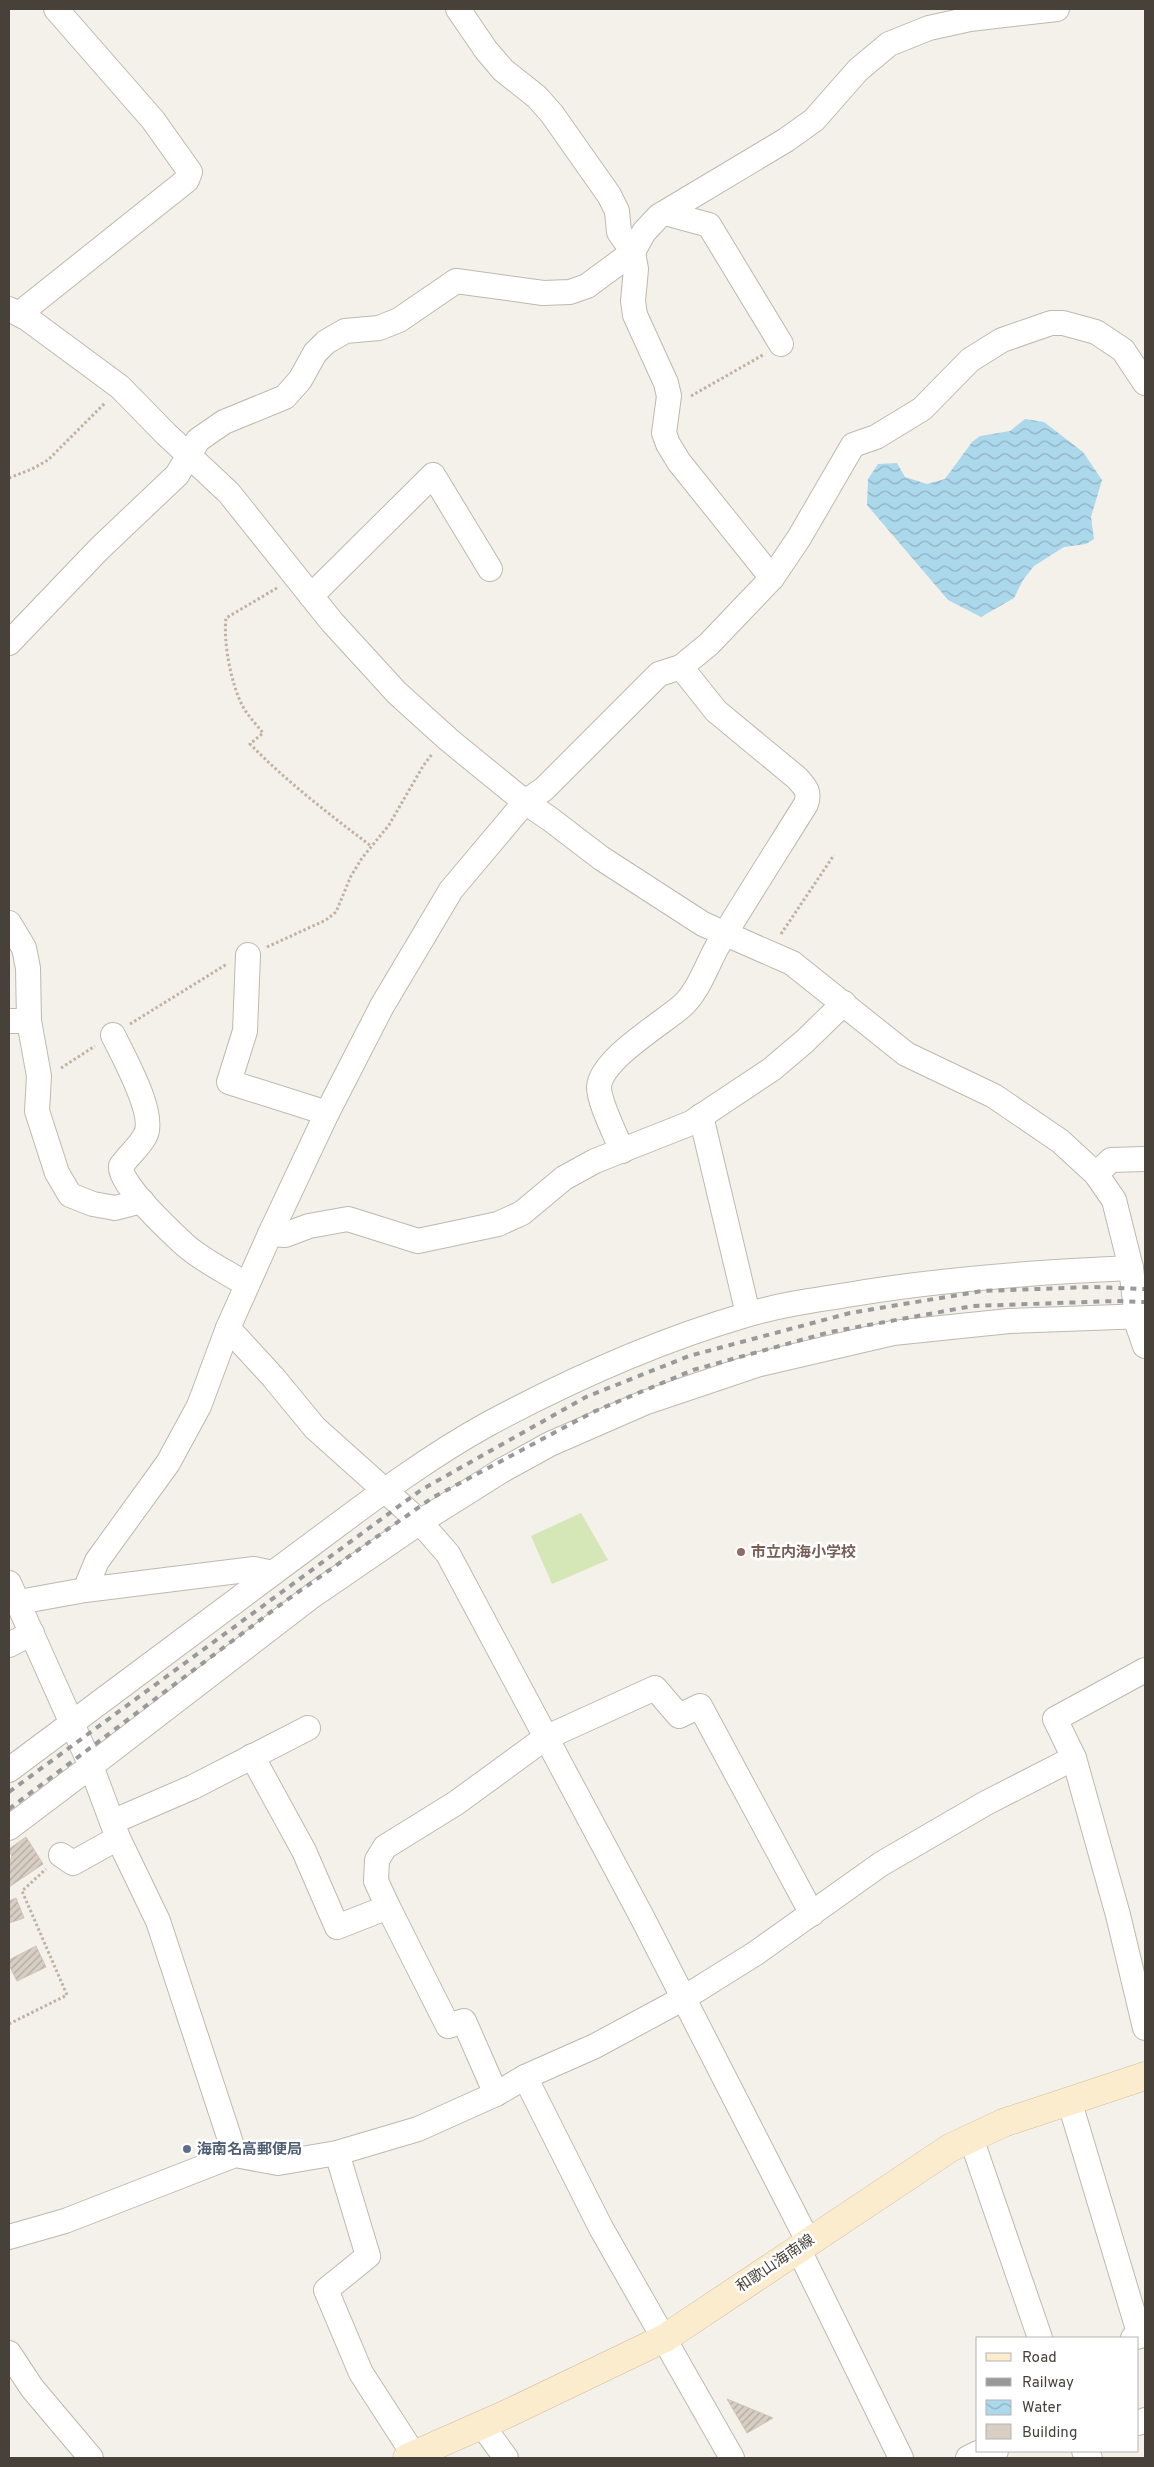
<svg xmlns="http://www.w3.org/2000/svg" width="1154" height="2467" font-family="Overpass,'Noto Sans JP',sans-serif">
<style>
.green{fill:#d5e6b7}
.water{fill:url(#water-waves)}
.building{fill:url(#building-hatch);stroke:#d0c3b4}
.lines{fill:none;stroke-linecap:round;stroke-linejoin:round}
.minor-casing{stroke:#bfb8ae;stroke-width:26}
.secondary-casing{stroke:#d1bf9d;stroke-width:29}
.path{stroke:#c0b2a0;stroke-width:3;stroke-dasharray:2.5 2.5;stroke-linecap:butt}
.minor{stroke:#fff;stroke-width:24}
.secondary{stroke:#fbecce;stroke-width:28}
.rail{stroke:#999;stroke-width:4;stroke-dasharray:6 6;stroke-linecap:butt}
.education-dot{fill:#8d6e63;stroke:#fff;stroke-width:2}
.service-dot{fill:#5c6f8a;stroke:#fff;stroke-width:2}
.labels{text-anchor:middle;stroke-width:5;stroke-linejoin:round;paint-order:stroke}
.education-label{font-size:15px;font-weight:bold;fill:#785e54;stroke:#fff;text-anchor:start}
.service-label{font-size:15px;font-weight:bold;fill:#4e5e75;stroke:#fff;text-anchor:start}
.street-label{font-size:15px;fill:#484139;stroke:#fff}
</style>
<defs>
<pattern id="water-waves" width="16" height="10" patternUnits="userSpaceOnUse" patternTransform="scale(1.25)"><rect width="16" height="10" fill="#acd8ec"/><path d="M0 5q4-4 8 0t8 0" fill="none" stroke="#8eb1c0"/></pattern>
<pattern id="building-hatch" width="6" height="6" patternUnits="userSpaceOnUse" patternTransform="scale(1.25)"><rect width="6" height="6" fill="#d8cec4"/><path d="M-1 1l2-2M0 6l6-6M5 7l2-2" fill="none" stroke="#b1a9a0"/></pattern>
</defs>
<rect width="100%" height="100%" fill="#f4f1eb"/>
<!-- green -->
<polygon class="green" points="581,1513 608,1560 552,1584 531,1536"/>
<!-- water -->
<polygon class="water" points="1025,419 1044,422 1083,452 1102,480 1091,517 1094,539 1086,544 1064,547 1034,566 1023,580 1014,598 981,617 948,600 867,505 868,479 878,464 897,463 905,477 927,484 945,479 972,442 980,436 1010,431"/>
<!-- building -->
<g class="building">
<polygon points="26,1837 43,1864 9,1887 9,1860 12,1857 9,1849"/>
<polygon points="16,1898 24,1918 9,1923 9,1901"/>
<polygon points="36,1946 46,1967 17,1981 9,1965 9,1960"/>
<polygon points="727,2399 773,2418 747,2433"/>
</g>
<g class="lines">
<defs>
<g id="minor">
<polyline points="458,9 486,50 503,70 537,97 552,114 609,195 617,211 619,232 633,252 636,269 633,301 635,315 666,383 669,396 664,433 668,444 679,462 772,578"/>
<polyline points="665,213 709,225 781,344"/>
<polyline points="9,309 28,319 120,387 166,434 229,493 332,622 397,693 449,740 525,802 550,819 601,858 703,924 792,963 906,1054 994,1096 1060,1141 1096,1174 1114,1200 1131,1268 1138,1326 1145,1346"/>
<polyline points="19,314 187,180 190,172 153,120 56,9"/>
<polyline points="311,596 433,475 490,569"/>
<polyline points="9,643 100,548 177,475 198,440 224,422 285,397 300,380 315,353 326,342 345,331 379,328 399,320 456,281 543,293 570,292 587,286 633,252 644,232 659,216 786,140 814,120 858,70 889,44 929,28 970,19 1057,9"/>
<polyline points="9,923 24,948 28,968 29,1021"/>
<polyline points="248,955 245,1031 229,1082 327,1113"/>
<polyline points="9,1021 29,1021 39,1076 37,1111 57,1173 70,1195 93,1204 115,1208 142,1201"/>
<path d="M113,1035c10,21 44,80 32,101 -6,11 -17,20 -24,30 -3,17 51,67 64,79 18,16 42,27 62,40"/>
<polyline points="701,1116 748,1314"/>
<path d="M622,1151c-6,-16 -23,-48 -23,-64 2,-28 64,-64 83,-81 16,-14 25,-41 35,-59 29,-48 59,-95 89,-143 4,-12 0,-16 -9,-26l-81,-67 -35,-44"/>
<polyline points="1096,1174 1111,1160 1145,1159"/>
<polyline points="270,1234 285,1235 309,1226 348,1219 418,1241 498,1224 522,1213 564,1178 595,1161 691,1123 772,1069 805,1041 844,1003"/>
<polyline points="228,1328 273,1377 315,1428 420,1522 448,1554 642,1917 808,2241"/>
<polyline points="9,1583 91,1766 9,1828"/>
<polyline points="85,1590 97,1561 168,1463 199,1406 228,1328 270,1234 327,1113 382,1006 451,890 525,802 544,789 659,674 681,667 709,644 772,578 799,538 853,445 876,437 922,409 970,360 1002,340 1051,323 1063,323 1096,332 1123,350 1145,383"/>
<path d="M19,1602l66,-12 169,-21 19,4c70,-51 139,-107 215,-149 82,-44 169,-83 258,-109 33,-10 68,-15 101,-20 94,-16 189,-23 284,-27"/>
<polyline points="9,1645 32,1633"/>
<polyline points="1145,1670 1055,1719 1074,1758 1118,1915 1145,2028"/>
<polyline points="252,1756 304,1851 337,1927 388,1907 448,2026 464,2021 496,2094"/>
<polyline points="9,1770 273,1573"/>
<polyline points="112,1822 193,1787 308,1728"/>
<polyline points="61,1855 73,1863 118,1838"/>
<polyline points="388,1907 376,1881 377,1860 385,1847 456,1803 545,1738 655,1688 679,1716 700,1706 812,1914"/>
<polyline points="525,2077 601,2228 732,2458"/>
<polyline points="1069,2100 1140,2336 1133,2338"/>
<polyline points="971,2138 1040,2338"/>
<polyline points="337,2153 368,2256 326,2290 361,2373 414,2455"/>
<polyline points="235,2155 158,1921 118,1838 91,1766 312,1596 420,1522 501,1471 550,1444 644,1403 760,1364 893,1333 1009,1321 1145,1316"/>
<polyline points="9,2237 65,2221 235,2155 278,2163 337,2153 418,2129 496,2094 525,2077 595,2046 684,1998 756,1953 881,1864 986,1803 1074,1758"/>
<polyline points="798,2248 901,2458"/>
<polyline points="9,2353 32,2388 91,2458"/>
<polyline points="1138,2423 1145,2420"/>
<polyline points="482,2425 506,2458"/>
<polyline points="1084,2451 1090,2458"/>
<polyline points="968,2458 978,2453 996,2451"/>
</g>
<polyline id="secondary" points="407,2458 511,2412 665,2338 950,2148 1003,2123 1145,2076"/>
</defs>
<!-- minor casing -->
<use href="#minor" class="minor-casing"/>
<!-- secondary casing -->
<use href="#secondary" class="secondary-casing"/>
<!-- path -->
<g class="path">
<polyline points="691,396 763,355"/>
<polyline points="9,478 32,469 48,460 105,403"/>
<path d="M277,588l-51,30c-3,24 5,65 16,87 5,10 14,19 21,28l-13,11c37,38 79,70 121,102"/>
<polyline points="781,934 834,855"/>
<polyline points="267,947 326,920 336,912 351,876 362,858 389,825 423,766 432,754"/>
<polyline points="130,1024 227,964"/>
<polyline points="61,1068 95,1046"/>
<polyline points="9,2024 67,1995 22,1891 46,1869"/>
</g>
<!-- minor -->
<use href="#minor" class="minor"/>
<!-- secondary -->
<use href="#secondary" class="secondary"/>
<!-- rail -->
<g class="rail">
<polyline points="9,1792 421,1490 586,1397 689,1356 850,1313 982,1291 1092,1287 1145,1289"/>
<polyline points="9,1809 284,1602 432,1498 593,1412 693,1370 830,1332 973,1306 1115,1301 1145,1302"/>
</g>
</g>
<!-- markers -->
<circle class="education-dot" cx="741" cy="1552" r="5"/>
<circle class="service-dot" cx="187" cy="2149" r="5"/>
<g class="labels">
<!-- education labels -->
<g class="education-label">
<text x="751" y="1557">市立内海小学校</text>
</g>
<!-- service labels -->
<g class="service-label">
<text x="197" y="2154">海南名高郵便局</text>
</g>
<!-- street labels -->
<g class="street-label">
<text transform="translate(775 2263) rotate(-34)" y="5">和歌山海南線</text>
</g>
</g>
<!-- border -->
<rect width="1154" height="2467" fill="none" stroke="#484139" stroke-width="20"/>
<!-- legend -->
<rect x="976" y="2337" width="162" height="115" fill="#ffffff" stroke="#b6b3b0"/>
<rect x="986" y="2353" width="25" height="8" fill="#fbecce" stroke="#b6b3b0"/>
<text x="1022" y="2362" font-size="15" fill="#484139">Road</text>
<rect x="986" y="2378" width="25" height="8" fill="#999999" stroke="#b6b3b0"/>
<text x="1022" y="2387" font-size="15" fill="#484139">Railway</text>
<rect x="986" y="2400" width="25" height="15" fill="url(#water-waves)" stroke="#b6b3b0"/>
<text x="1022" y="2412" font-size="15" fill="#484139">Water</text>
<rect x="986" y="2424" width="25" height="15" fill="#d8cec4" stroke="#b6b3b0"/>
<text x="1022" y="2437" font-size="15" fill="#484139">Building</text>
</svg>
